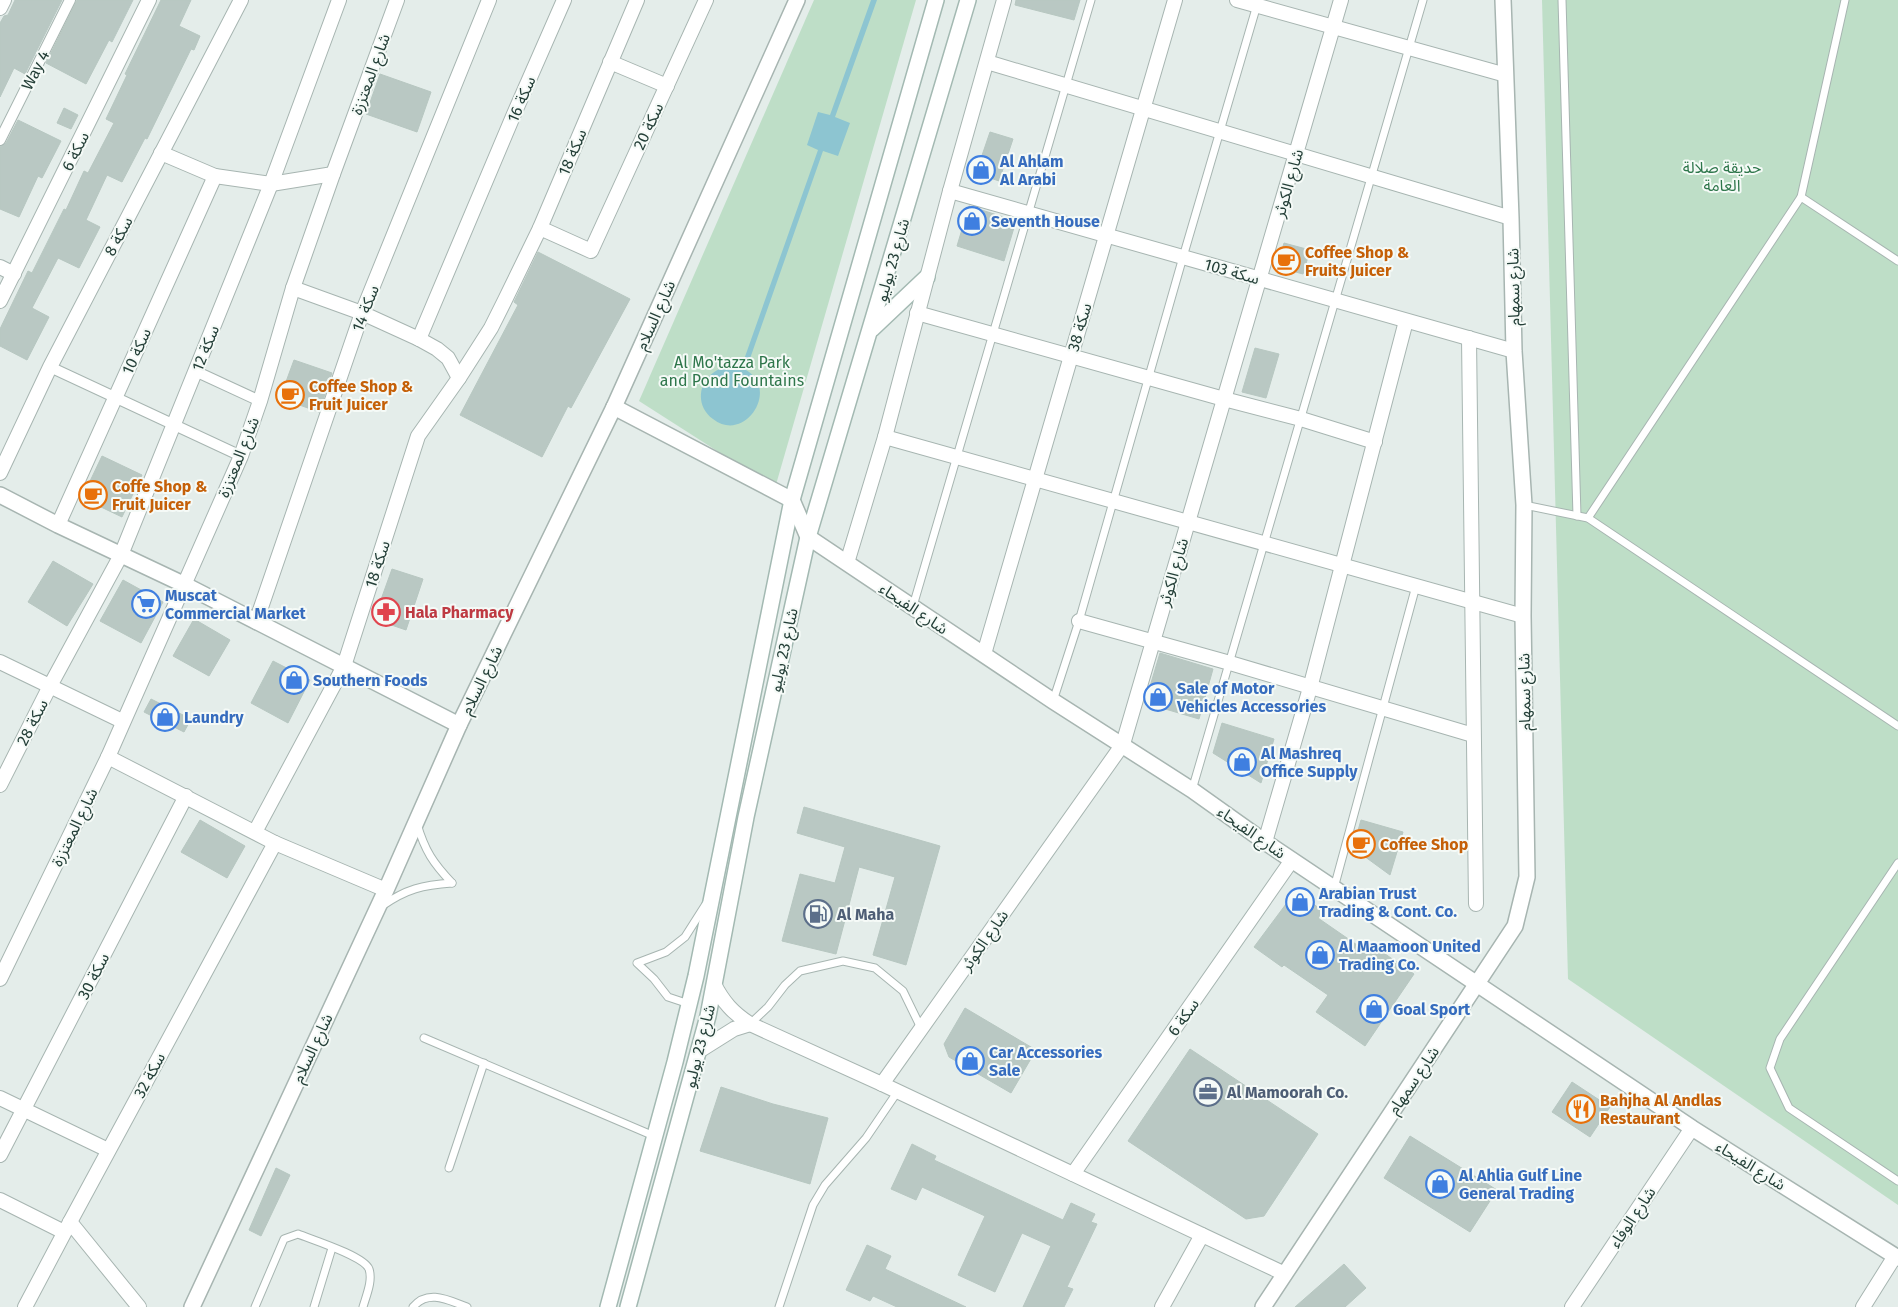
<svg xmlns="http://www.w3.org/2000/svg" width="1898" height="1307" font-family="'Fira Sans','Noto Sans Arabic',sans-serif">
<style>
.green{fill:#bedec7}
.water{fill:#8dc5d1}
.building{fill:#b9c8c3;stroke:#b7c7c1}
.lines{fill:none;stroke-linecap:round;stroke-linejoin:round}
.service-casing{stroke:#a7b5b1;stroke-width:9}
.pedestrian-casing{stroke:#a7b5b1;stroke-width:12}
.minor-casing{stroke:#a7b5b1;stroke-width:16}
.tertiary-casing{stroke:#a7b5b1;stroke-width:18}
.secondary-casing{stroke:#a3b9b2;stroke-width:18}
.service{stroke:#fff;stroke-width:7}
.pedestrian{stroke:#fff;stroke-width:10}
.minor{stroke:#fff;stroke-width:14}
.tertiary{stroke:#fff;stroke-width:15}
.secondary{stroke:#fff;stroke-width:15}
.labels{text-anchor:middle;stroke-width:4;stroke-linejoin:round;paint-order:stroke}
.street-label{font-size:16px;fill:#243f38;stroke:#f5faf7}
.shop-label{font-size:16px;font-weight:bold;fill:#366cbe;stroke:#f5faf7;text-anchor:start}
.park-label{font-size:16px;fill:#2e764b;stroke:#f5faf7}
.food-label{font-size:16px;font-weight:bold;fill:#c56008;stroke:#f5faf7;text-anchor:start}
.health-label{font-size:16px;font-weight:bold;fill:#be3a42;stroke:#f5faf7;text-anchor:start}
.service-label{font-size:16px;font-weight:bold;fill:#4e5e75;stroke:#f5faf7;text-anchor:start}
</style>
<rect width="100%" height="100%" fill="#e4edea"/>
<!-- green -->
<g class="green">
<polygon points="814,0 916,0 775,488 639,401"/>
<polygon points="1542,0 1898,0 1898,1205 1568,979"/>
</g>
<!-- water -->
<path class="water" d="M871,0h6l-42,117 15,6 -12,33 -15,-5 -77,219c34,19 -1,74 -33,49 -27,-20 -5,-60 28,-51l77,-218 -11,-5 11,-33 12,3z"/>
<!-- building -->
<g class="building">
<polygon points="15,0 62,0 25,74 14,68 0,97 0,23 4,16 8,15"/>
<polygon points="77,0 133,0 112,42 109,40 86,84 46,63"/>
<polygon points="161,0 191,0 179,26 200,36 194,50 191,49 147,139 145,138 122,182 107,175 86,220 100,227 79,268 58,258 32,308 49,317 27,360 0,346 0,329 28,271 32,273 64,209 66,210 84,171 88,173 114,123 106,119 127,75 125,74"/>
<polygon points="1016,0 1080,0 1074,20 1015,5"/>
<polygon points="380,74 431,92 417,132 366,114"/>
<polygon points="64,108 78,115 71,129 57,123"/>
<polygon points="18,120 61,141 42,178 38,176 19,217 0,209 0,147 6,143"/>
<polygon points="990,132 1013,139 999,181 976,173"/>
<polygon points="969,206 1016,221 1004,261 957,246"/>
<polygon points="1284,243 1310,250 1303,274 1277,267"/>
<polygon points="538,252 630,299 571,408 568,406 542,457 460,415 518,305 514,302"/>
<polygon points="1255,348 1279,354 1266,398 1242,392"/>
<polygon points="294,360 332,373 319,412 280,398"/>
<polygon points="102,456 142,475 122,517 82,498"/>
<polygon points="53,561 93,584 67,626 28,602"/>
<polygon points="392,569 423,579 406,630 374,619"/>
<polygon points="123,580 163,602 141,643 100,621"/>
<polygon points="194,619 230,640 209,676 173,656"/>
<polygon points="1160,653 1213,669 1199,719 1145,703"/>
<polygon points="273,661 310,680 288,723 251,703"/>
<polygon points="151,699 191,719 184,732 144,712"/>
<polygon points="1222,723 1274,739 1261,783 1213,753"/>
<polygon points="804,807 940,846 906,965 873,955 895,877 859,867 836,954 782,941 800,874 835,883 845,847 797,833"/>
<polygon points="200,820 245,846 227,878 181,852"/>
<polygon points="1361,820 1403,832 1390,875 1353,848"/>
<polygon points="1301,895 1323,911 1318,918 1360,947 1365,940 1414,974 1365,1046 1316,1012 1328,995 1284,965 1282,967 1254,947 1289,900"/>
<polygon points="965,1008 1036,1050 1011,1093 949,1057 944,1044"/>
<polygon points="1190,1049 1318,1134 1264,1216 1246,1219 1128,1141"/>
<polygon points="1572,1082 1610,1107 1590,1137 1552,1112"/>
<polygon points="721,1087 773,1104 828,1118 810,1184 700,1151"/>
<polygon points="1410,1136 1497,1190 1470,1232 1384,1178"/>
<polygon points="912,1144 936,1156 934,1160 1063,1220 1071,1203 1095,1214 1091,1222 1097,1224 1067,1287 1073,1289 1064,1307 1023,1307 1051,1246 1022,1233 995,1292 958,1275 985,1216 922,1187 916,1200 891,1189"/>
<polygon points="276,1168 290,1175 261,1236 249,1230"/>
<polygon points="867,1245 891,1256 885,1269 966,1307 897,1307 873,1296 870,1301 846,1290"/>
<polygon points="1344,1264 1366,1288 1345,1307 1295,1307"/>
</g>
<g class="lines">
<defs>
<g id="service">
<polyline points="1562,0 1577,516"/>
<polyline points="1801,197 1845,0"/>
<polyline points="1524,505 1588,518 1898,726"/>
<polyline points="1588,518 1801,197 1898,261"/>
<polyline points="913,606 1091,0"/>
<polyline points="1053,701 1079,621 1183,257 1257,5"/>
<polyline points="1192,790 1423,0"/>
<path d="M417,824c8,27 16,39 35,59"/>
<polyline points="1898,863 1780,1039 1770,1068 1789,1108 1898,1181"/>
<polyline points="1334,888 1416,586"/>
<path d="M382,906c24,-17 41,-21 70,-23"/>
<polyline points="689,1004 668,997 654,979 637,963 666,952 685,937 706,904"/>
<polyline points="750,1024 768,1007 785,985 800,971 843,961 875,968 903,991 921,1028"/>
<polyline points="424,1038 654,1136"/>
<polyline points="449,1168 484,1063"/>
<path d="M255,1307l29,-68 14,-5c15,6 66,22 71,35 4,12 -3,27 -6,38"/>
<polyline points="314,1307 332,1248"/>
<path d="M413,1307c15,-18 35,-7 54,0"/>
<polyline points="779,1307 813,1205 825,1185 866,1138 898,1091"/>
</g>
<g id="pedestrian">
<polyline points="0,140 70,0"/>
<polyline points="50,367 241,456"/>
<polyline points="195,371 260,401"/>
</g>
<g id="minor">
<polyline points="1237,0 1506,75"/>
<polyline points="0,8 4,0"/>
<polyline points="610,62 667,86"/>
<polyline points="987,62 1511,218"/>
<polyline points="161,153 215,176 271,184 333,174"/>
<polyline points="950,191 1514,351"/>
<polyline points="540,228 591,251 706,0"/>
<polyline points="0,267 14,274"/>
<polyline points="293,288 362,313 419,339 437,349 448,358 459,378"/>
<polyline points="0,301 149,0"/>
<polyline points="917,313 1224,399 1301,419 1375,442"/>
<polyline points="1469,338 1476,904"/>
<polyline points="419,339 514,114 564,0"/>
<polyline points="885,437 1523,616"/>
<polyline points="0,473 50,367 241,0"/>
<polyline points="58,525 215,176"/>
<polyline points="847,563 885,437 950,191 1004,0"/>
<polyline points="1079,621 1230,663 1473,735"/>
<polyline points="256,622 362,313 489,0"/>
<polyline points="984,654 1175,0"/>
<polyline points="0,662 122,721"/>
<polyline points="108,757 275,843 386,890"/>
<polyline points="0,785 50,686 121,555 271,184 339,0"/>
<polyline points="255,832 344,666 418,436 459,378 491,328 504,302 540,228 637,0"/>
<polyline points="1265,842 1310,688 1406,321"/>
<polyline points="0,979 108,757 241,456 260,401 293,288 333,174 397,0"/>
<path d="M714,984c9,18 19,29 36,40l132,60 403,190"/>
<polyline points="699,1051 734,1029 750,1024"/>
<polyline points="882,1084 1123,744 1341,0"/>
<polyline points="0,1098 108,1150"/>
<polyline points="0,1155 186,796"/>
<polyline points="1073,1174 1292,860"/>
<polyline points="0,1200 64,1232"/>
<polyline points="70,1222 139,1307"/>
<polyline points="25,1307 70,1222 275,843"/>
<polyline points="1162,1307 1202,1235"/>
<polyline points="1572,1307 1692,1128"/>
<polyline points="1863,1307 1895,1256"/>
</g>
<g id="tertiary">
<polyline points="614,407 792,500 808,537 1053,701 1192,790 1265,842 1692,1128 1898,1258"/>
<polyline points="0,495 58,525 185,585 459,725"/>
<polyline points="192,1307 386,890 459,725 614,407 797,0"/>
<polyline points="1263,1307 1515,926 1527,877 1523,616 1524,505 1514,351 1511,218 1503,0"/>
</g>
<g id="secondary">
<polyline points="872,329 927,277"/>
<polyline points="608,1307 675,1062 696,976 792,500 936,0"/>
<polyline points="628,1307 708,1016 746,817 808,537 968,0"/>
</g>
</defs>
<!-- service casing -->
<use href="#service" class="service-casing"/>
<!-- pedestrian casing -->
<use href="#pedestrian" class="pedestrian-casing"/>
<!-- minor casing -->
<use href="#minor" class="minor-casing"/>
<!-- tertiary casing -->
<use href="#tertiary" class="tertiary-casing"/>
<!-- secondary casing -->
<use href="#secondary" class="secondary-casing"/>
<!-- service -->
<use href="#service" class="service"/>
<!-- pedestrian -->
<use href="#pedestrian" class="pedestrian"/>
<!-- minor -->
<use href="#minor" class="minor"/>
<!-- tertiary -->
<use href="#tertiary" class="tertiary"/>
<!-- secondary -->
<use href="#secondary" class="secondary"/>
</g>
<!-- icons -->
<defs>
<symbol id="shop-ring" viewBox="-11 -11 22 22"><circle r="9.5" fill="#f5faf7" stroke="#3f7fe0" stroke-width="1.5"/><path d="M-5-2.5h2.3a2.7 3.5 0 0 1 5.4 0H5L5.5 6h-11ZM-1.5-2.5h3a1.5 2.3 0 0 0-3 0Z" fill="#3f7fe0"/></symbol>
<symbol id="cafe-ring" viewBox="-11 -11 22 22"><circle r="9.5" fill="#f5faf7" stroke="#e8710a" stroke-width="1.5"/><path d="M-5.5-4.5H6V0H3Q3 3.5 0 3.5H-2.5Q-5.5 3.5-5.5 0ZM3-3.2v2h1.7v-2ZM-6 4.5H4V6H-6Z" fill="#e8710a"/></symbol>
<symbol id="supermarket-ring" viewBox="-11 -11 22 22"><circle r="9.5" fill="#f5faf7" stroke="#3f7fe0" stroke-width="1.5"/><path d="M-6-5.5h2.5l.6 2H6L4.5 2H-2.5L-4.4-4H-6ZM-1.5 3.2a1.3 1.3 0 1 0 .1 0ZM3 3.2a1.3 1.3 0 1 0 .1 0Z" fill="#3f7fe0"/></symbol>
<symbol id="pharmacy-ring" viewBox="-11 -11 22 22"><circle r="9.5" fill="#f5faf7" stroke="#e0444e" stroke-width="1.5"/><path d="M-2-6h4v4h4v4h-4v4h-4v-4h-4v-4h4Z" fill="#e0444e"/></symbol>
<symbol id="fuel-ring" viewBox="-11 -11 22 22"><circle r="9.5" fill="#f5faf7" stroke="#5c6f8a" stroke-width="1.5"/><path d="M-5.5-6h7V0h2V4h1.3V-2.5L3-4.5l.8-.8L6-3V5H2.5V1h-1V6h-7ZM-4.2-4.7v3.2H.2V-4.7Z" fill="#5c6f8a"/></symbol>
<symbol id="office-ring" viewBox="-11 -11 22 22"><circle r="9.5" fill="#f5faf7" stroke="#5c6f8a" stroke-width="1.5"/><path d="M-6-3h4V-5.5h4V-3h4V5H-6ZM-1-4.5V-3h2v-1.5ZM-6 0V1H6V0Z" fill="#5c6f8a"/></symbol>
<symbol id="restaurant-ring" viewBox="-11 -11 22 22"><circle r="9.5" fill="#f5faf7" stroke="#e8710a" stroke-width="1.5"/><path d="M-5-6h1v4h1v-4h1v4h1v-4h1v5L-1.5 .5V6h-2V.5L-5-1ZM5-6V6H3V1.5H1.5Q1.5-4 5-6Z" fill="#e8710a"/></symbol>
</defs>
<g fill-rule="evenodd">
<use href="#shop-ring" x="965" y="154" width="32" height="32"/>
<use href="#shop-ring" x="956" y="205" width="32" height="32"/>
<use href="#cafe-ring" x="1270" y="245" width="32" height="32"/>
<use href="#cafe-ring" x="274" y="379" width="32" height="32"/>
<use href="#cafe-ring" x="77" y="479" width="32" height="32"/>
<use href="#supermarket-ring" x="130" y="588" width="32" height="32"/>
<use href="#pharmacy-ring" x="370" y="596" width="32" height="32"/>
<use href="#shop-ring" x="278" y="664" width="32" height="32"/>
<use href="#shop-ring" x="1142" y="681" width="32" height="32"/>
<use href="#shop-ring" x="149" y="701" width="32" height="32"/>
<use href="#shop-ring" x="1226" y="746" width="32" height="32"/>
<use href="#cafe-ring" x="1345" y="828" width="32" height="32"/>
<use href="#shop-ring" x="1284" y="886" width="32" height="32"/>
<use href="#fuel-ring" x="802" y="898" width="32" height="32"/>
<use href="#shop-ring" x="1304" y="939" width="32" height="32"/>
<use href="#shop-ring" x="1358" y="993" width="32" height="32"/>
<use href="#shop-ring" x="954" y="1045" width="32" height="32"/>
<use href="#office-ring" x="1192" y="1076" width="32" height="32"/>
<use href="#restaurant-ring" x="1565" y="1093" width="32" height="32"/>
<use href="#shop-ring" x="1424" y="1168" width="32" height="32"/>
</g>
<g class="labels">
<!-- street labels -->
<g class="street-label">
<text transform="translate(35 70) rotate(-63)" y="6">Way 4</text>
<text transform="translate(370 74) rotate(-70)" y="6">شارع المعتززة</text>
<text transform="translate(521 99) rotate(-67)" y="6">سكة 16</text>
<text transform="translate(648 126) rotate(-65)" y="6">سكة 20</text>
<text transform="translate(75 151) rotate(-64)" y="6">سكة 6</text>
<text transform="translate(572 152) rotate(-67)" y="6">سكة 18</text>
<text transform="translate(1288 183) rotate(-74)" y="6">شارع الكوثر</text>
<text transform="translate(118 236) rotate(-62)" y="6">سكة 8</text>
<text transform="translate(892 260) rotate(-74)" y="6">شارع 23 يوليو</text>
<text transform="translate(1232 271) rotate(16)" y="6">سكة 103</text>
<text transform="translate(1513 287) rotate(-91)" y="6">شارع سمهام</text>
<text transform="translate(365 308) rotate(-69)" y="6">سكة 14</text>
<text transform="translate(655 315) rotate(-66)" y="6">شارع السلام</text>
<text transform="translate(1079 327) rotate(-74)" y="6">سكة 38</text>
<text transform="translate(205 348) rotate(-68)" y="6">سكة 12</text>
<text transform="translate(136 351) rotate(-66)" y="6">سكة 10</text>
<text transform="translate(238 457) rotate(-68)" y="6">شارع المعتززة</text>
<text transform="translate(377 564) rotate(-72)" y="6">سكة 18</text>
<text transform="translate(1173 572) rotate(-74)" y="6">شارع الكوثر</text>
<text transform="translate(914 608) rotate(34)" y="6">شارع الفيحاء</text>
<text transform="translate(783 650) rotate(-78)" y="6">شارع 23 يوليو</text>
<text transform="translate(481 680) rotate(-64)" y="6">شارع السلام</text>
<text transform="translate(1524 692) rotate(-91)" y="6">شارع سمهام</text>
<text transform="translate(32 722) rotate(-63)" y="6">سكة 28</text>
<text transform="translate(74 827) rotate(-64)" y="6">شارع المعتززة</text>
<text transform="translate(1252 832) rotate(35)" y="6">شارع الفيحاء</text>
<text transform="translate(984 940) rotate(-55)" y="6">شارع الكوثر</text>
<text transform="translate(93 976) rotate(-63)" y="6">سكة 30</text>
<text transform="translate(1183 1017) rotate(-55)" y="6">سكة 6</text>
<text transform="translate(699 1046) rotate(-76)" y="6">شارع 23 يوليو</text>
<text transform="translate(312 1048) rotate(-65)" y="6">شارع السلام</text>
<text transform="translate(149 1075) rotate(-62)" y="6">سكة 32</text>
<text transform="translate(1413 1080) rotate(-56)" y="6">شارع سمهام</text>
<text transform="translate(1751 1165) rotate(32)" y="6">شارع الفيحاء</text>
<text transform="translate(1632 1217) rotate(-56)" y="6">شارع الوفاء</text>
</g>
<!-- shop labels -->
<g class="shop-label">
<text x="1000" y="167">Al Ahlam<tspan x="1000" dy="18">Al Arabi</tspan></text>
<text x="991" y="227">Seventh House</text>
<text x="165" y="601">Muscat<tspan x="165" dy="18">Commercial Market</tspan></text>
<text x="313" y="686">Southern Foods</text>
<text x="1177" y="694">Sale of Motor<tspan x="1177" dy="18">Vehicles Accessories</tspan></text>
<text x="184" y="723">Laundry</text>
<text x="1261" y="759">Al Mashreq<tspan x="1261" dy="18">Office Supply</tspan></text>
<text x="1319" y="899">Arabian Trust<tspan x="1319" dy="18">Trading &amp; Cont. Co.</tspan></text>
<text x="1339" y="952">Al Maamoon United<tspan x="1339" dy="18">Trading Co.</tspan></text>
<text x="1393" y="1015">Goal Sport</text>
<text x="989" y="1058">Car Accessories<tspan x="989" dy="18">Sale</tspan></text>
<text x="1459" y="1181">Al Ahlia Gulf Line<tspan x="1459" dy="18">General Trading</tspan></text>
</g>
<!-- park labels -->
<g class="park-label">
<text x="1722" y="173">حديقة صلالة<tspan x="1722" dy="18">العامة</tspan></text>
<text x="732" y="368">Al Mo'tazza Park<tspan x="732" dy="18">and Pond Fountains</tspan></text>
</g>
<!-- food labels -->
<g class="food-label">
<text x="1305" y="258">Coffee Shop &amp;<tspan x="1305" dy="18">Fruits Juicer</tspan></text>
<text x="309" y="392">Coffee Shop &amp;<tspan x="309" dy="18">Fruit Juicer</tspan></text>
<text x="112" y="492">Coffe Shop &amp;<tspan x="112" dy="18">Fruit Juicer</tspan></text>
<text x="1380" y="850">Coffee Shop</text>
<text x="1600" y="1106">Bahjha Al Andlas<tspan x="1600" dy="18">Restaurant</tspan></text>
</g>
<!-- health labels -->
<g class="health-label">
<text x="405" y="618">Hala Pharmacy</text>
</g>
<!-- service labels -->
<g class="service-label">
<text x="837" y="920">Al Maha</text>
<text x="1227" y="1098">Al Mamoorah Co.</text>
</g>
</g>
</svg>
